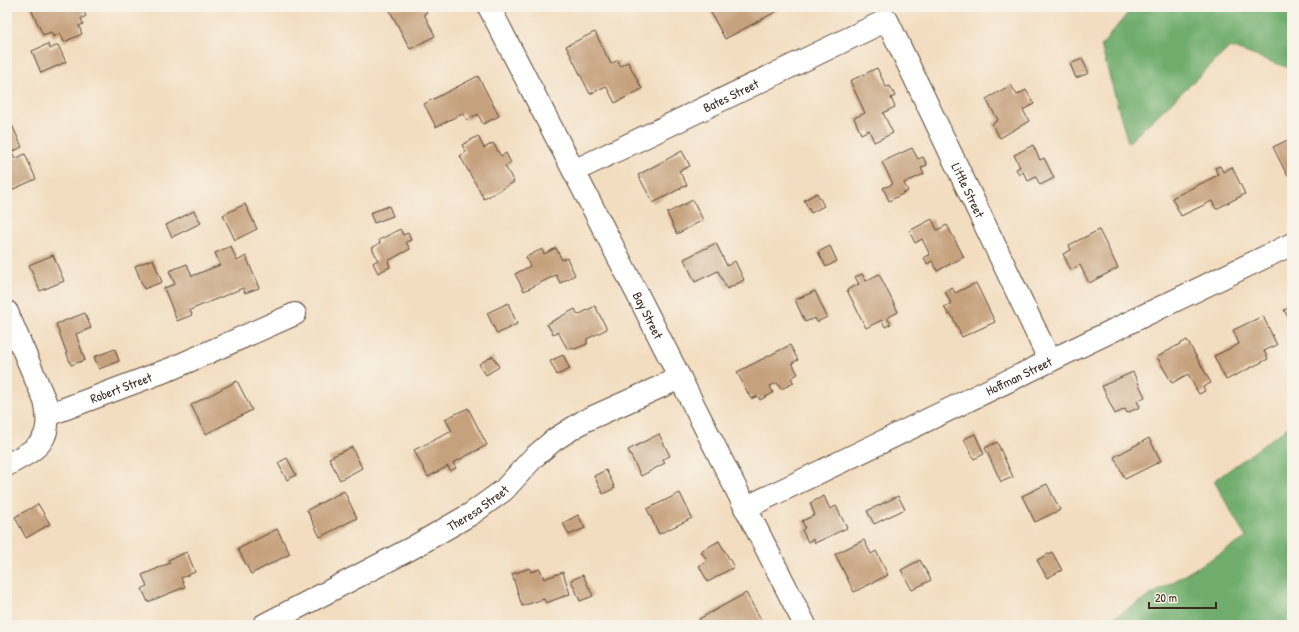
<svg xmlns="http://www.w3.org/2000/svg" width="1299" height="632" font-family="'Patrick Hand',sans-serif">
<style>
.forest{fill:#70ad6d;stroke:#566c46}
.building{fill:#c6a17d}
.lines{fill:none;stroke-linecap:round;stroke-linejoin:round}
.minor-casing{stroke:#574536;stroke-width:24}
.secondary-casing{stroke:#574536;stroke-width:24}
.minor{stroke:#fff;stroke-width:22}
.secondary{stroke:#fff;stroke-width:22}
.labels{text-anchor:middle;stroke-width:3;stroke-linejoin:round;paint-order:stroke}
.street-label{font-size:13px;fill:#3b2a1e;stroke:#f7f3e8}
</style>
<rect width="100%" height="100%" fill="#f7f3e8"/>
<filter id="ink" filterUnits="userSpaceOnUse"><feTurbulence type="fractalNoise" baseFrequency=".025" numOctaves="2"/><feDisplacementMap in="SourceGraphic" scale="8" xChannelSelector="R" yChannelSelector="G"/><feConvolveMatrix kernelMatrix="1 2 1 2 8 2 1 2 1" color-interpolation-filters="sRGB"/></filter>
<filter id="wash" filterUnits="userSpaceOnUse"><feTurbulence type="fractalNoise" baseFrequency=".012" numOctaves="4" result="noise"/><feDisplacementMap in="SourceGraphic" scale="16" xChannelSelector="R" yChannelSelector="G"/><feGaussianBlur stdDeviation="0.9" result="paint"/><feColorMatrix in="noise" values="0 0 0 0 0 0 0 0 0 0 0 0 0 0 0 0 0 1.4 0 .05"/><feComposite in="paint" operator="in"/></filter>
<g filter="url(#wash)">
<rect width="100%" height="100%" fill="#f3ddc0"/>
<!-- forest -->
<g class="forest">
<polygon points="1137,7 1292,7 1292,69 1230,47 1128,143 1101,46 1130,10"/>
<polygon points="1292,424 1292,625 1101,625 1246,538 1214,481"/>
</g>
<g id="blocks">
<!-- building -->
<g class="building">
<polygon points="30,7 81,7 86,16 81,19 83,24 79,26 82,34 64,42 60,33 53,37 51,32 43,35"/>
<polygon points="388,7 424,7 427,12 424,14 435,36 410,49"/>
<polygon points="718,7 777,7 779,10 725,39 710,11"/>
<polygon points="595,32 611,64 618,60 620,66 628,62 642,89 615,103 606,86 590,94 566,46"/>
<polygon points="48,44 50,49 58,45 66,62 41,73 32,51"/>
<polygon points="1082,59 1089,73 1076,78 1070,64"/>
<polygon points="877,68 886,87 890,86 895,96 891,98 895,107 883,113 893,133 874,142 869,130 861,134 854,118 865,113 850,81"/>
<polygon points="478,76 499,116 483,124 478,114 467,120 463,113 436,127 424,104"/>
<polygon points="1011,85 1017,95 1026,90 1034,104 1023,110 1029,121 1000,138 992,124 998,120 986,99"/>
<polygon points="12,125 22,147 12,152 15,159 25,154 36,179 7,192 7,127"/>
<polygon points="1292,133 1292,173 1287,175 1273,147 1292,138 1290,134"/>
<polygon points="478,136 484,148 493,143 501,156 506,153 511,163 505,166 514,182 484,199 460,156 466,152 462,145"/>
<polygon points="1033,145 1040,160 1044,158 1054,178 1040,185 1036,177 1028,181 1023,172 1019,175 1016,169 1020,167 1014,155"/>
<polygon points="912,148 918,159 923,157 927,165 921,168 924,174 904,183 908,191 889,201 883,188 893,184 882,162"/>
<polygon points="682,151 690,166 679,171 687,185 653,203 638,175"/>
<polygon points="1220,166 1223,172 1232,167 1245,194 1216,209 1212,201 1181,216 1172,198 1218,175 1215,168"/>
<polygon points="817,193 824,206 811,213 804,200"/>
<polygon points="693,200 703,220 677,234 667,213"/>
<polygon points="245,204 257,229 235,240 223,215"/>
<polygon points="389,206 393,216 374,223 370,213"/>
<polygon points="194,211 201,223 172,237 166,225"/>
<polygon points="932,219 937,230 947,225 964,257 937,271 932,261 927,264 924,257 930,255 922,239 915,243 909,231"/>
<polygon points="400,229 403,235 408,233 411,240 406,242 410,249 388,261 390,267 378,273 373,263 378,260 372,248 380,243 379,240"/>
<polygon points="1099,230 1118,268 1089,283 1080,265 1071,270 1063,254 1071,250 1069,245"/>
<polygon points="716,243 727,266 735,261 744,280 727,289 718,271 695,282 684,259"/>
<polygon points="231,246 237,261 246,256 259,288 245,293 243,288 190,310 192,315 177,321 164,288 175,284 169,271 187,264 192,276 220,265 215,253"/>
<polygon points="830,246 837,261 826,267 818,252"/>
<polygon points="556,248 562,260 567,258 575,275 560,283 556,275 524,291 515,274 530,266 526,257 542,249 544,254"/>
<polygon points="53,255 64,281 40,291 29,265"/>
<polygon points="153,259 162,282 144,289 135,266"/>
<polygon points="862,274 866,281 879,274 898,312 887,318 891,324 885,327 882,320 866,328 847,290 859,284 855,277"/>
<polygon points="976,283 995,322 962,337 951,314 949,315 944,307 951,304 945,291 952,287 955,293"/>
<polygon points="815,291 827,317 817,322 815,318 805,322 795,300"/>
<polygon points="508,303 517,324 497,334 487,313"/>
<polygon points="595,306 607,329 587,339 587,344 575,349 571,348 568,350 558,332 553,334 547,324 575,309 578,315"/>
<polygon points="1292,306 1292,324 1284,310"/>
<polygon points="85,313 91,328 76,334 85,360 71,365 56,324"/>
<polygon points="1263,316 1277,345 1264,351 1268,359 1226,380 1214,356 1239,344 1233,330"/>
<polygon points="1187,340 1211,383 1203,387 1205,391 1199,394 1188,374 1172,383 1157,357"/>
<polygon points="790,345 798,360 792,363 798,374 791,378 794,383 781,389 777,383 770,386 773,393 760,400 758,396 751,399 737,372"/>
<polygon points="115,349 119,361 99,369 94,357"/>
<polygon points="563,355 570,369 557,375 550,361"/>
<polygon points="493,356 499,367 486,375 479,364"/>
<polygon points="1133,372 1145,397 1137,401 1140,407 1127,413 1125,409 1115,414 1102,386"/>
<polygon points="237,381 252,410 206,434 191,405"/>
<polygon points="468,408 487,445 453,463 456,468 450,471 448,466 428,477 414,450 452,431 445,419"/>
<polygon points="659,434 670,456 663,459 665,463 641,476 628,450"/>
<polygon points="975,434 984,454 974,459 964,439"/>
<polygon points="1149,438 1161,461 1125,479 1114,457"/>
<polygon points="997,442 1013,477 1001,482 985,448"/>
<polygon points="352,447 362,468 340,480 329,458"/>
<polygon points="287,458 296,475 287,480 278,463"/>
<polygon points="606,470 615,488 603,494 594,476"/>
<polygon points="1047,484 1060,510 1035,522 1022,496"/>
<polygon points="344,491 357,518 320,537 307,510"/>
<polygon points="680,493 692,518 659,534 647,509"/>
<polygon points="824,496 830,509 836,506 847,528 815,543 813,539 808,542 802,530 805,528 802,521 815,515 810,503"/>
<polygon points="898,496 905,509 874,524 867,511"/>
<polygon points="38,504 50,524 26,538 15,517"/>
<polygon points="578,515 585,528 569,535 563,523"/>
<polygon points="277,529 290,554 251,574 238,549"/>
<polygon points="864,540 871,554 876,551 888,575 854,592 835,554"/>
<polygon points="719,541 734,567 708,582 699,566 707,561 701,551"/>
<polygon points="187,552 195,572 181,578 185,587 148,602 142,589 147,586 142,575 170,563 168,560"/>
<polygon points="1052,552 1062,570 1047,578 1037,560"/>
<polygon points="920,560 931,580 912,590 901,570"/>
<polygon points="530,568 531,572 540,569 544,579 563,572 570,594 546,603 544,599 522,606 512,574"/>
<polygon points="583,575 593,596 580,601 571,580"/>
<polygon points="746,593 762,621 755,625 702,625 699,619"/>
</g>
</g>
</g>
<g filter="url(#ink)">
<use href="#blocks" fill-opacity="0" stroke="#574536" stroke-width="1"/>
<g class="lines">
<defs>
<g id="minor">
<path id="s1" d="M574,171l313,-151 163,341"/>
<path d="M7,312l38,89c9,39 -6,47 -38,64"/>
<path id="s2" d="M48,415l125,-47 122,-54"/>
<path id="s3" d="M745,508l547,-264"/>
<path id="s4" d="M264,625l148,-77 59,-34 33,-24 29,-32 21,-18 30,-19 96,-43"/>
</g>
<g id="secondary">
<path id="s5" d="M489,7l153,296 163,322"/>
</g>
</defs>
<!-- minor casing -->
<use href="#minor" class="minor-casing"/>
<!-- secondary casing -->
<use href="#secondary" class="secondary-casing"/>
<!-- minor -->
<use href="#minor" class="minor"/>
<!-- secondary -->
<use href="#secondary" class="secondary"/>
</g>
</g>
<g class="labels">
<!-- street labels -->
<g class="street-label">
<text dy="5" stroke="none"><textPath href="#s1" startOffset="174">Bates Street</textPath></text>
<text dy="5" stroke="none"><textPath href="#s1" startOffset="536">Little Street</textPath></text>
<text dy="5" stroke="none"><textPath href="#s5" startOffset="347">Bay Street</textPath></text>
<text dy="5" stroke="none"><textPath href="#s3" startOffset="304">Hoffman Street</textPath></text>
<text dy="5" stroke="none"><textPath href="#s2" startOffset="78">Robert Street</textPath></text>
<text dy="5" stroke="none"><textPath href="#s4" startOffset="244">Theresa Street</textPath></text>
</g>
</g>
<!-- margin -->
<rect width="1299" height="632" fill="none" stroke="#f7f3e8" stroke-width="24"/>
<!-- scale -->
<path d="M1149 602v6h67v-6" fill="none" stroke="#3b2a1e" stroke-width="2"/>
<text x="1155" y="602" font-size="12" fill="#3b2a1e" stroke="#f7f3e8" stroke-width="3" paint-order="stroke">20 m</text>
</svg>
